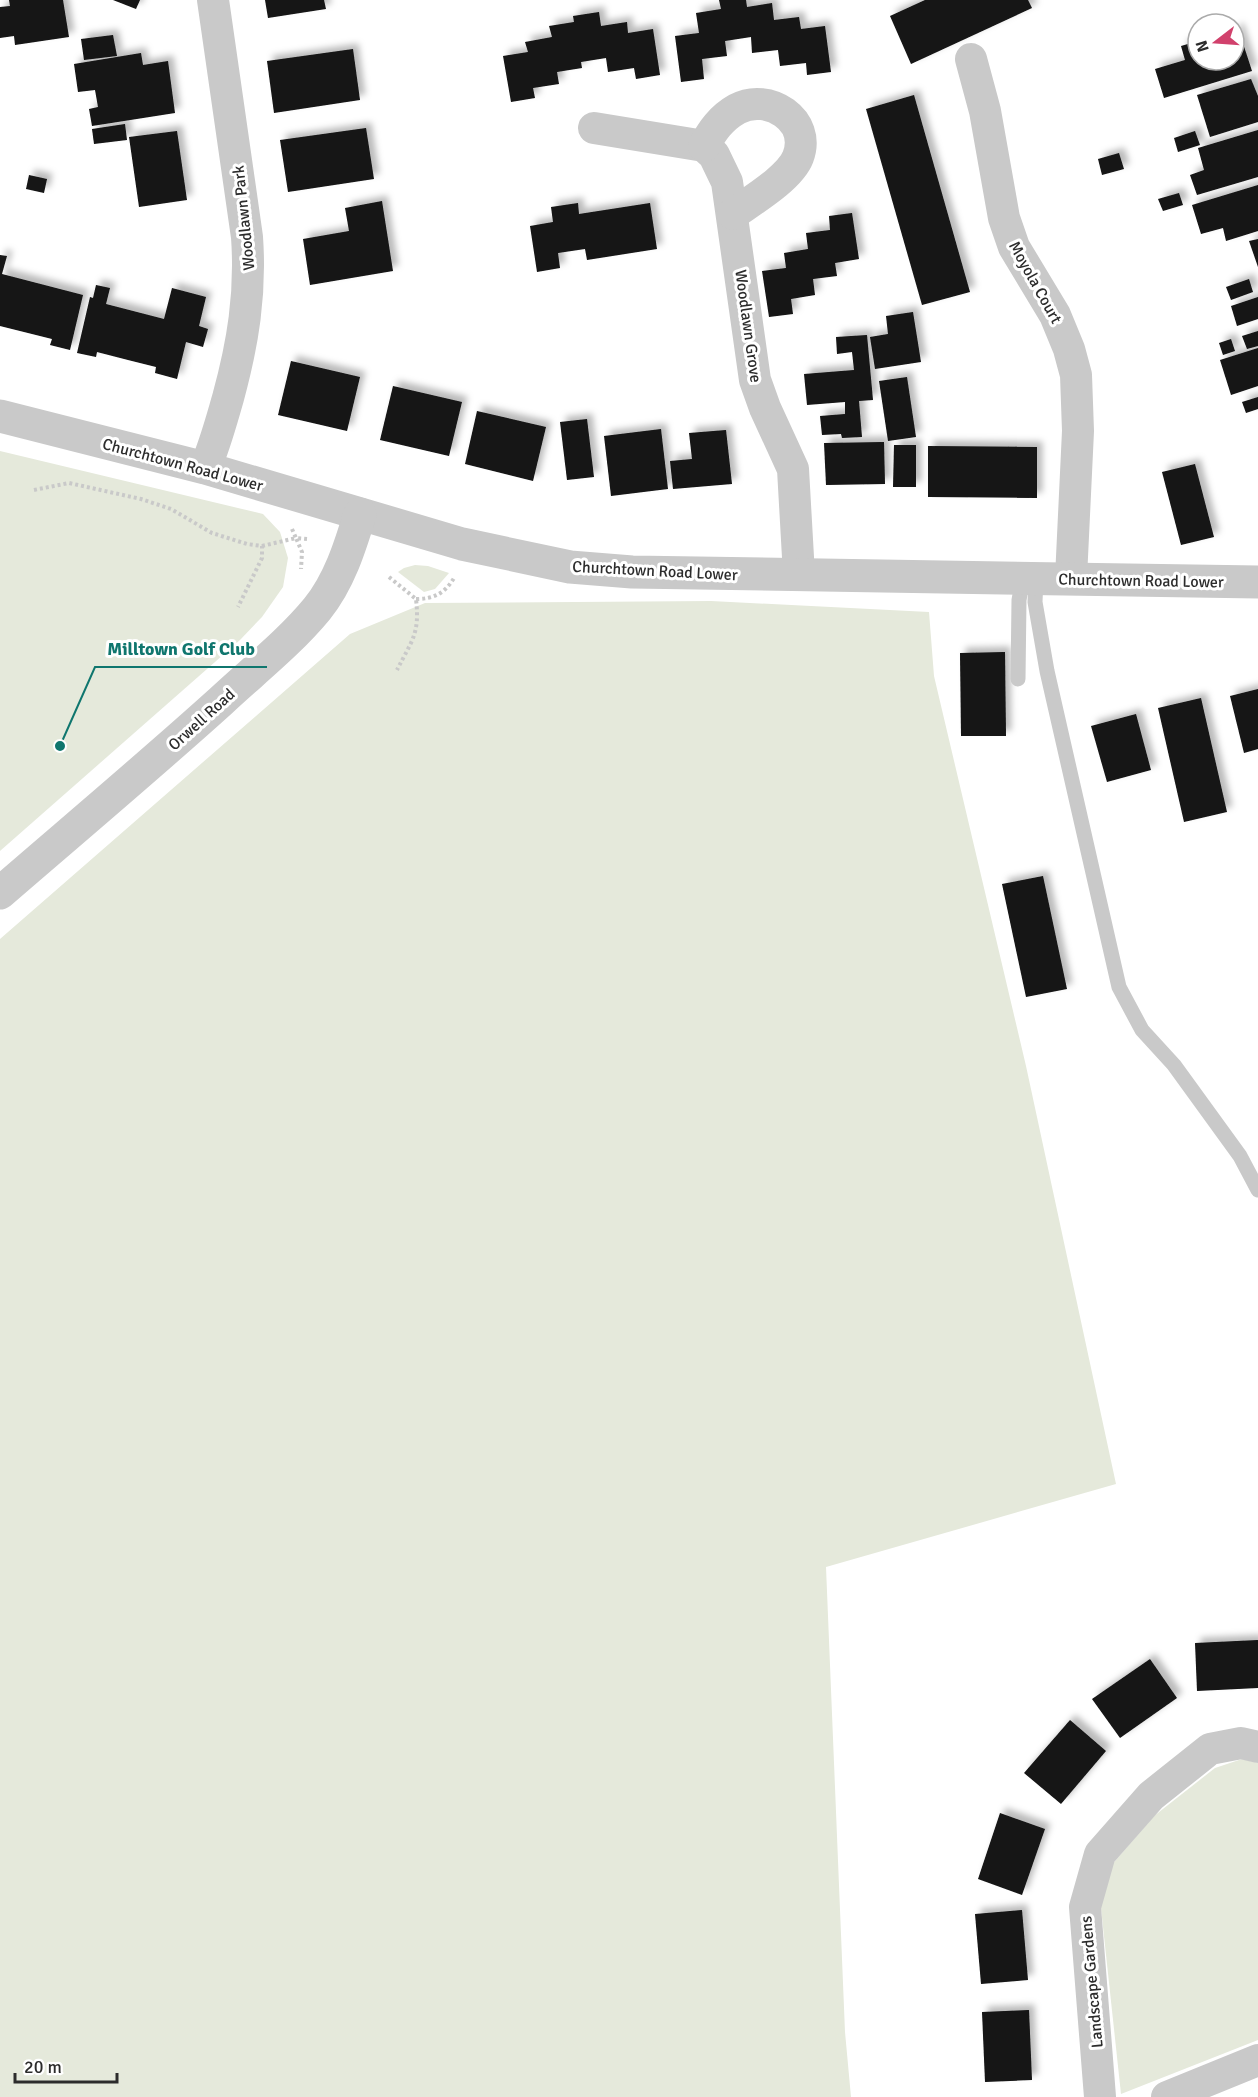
<svg xmlns="http://www.w3.org/2000/svg" width="1258" height="2097" font-family="Signika,sans-serif">
<style>
.green{fill:#e5e9db}
.building{fill:#131313;filter:url(#shadow)}
.lines{fill:none;stroke-linecap:round;stroke-linejoin:round}
.path{stroke:#c9c9c9;stroke-width:4;stroke-dasharray:3 3;stroke-linecap:butt}
.service{stroke:#c9c9c9;stroke-width:15}
.minor{stroke:#c9c9c9;stroke-width:32}
.tertiary{stroke:#c9c9c9;stroke-width:33}
.labels{text-anchor:middle;stroke-width:6;stroke-linejoin:round;paint-order:stroke}
.street-label{font-size:16px;fill:#2c2c2c;stroke:#fff}
.leader{fill:none;stroke:#0f766e;stroke-width:2}
.callout-dot{fill:#0f766e;stroke:#fff;stroke-width:2}
.callout-label{font-size:18px;text-anchor:middle;font-weight:bold;fill:#0f766e;stroke:#fff;stroke-width:6;stroke-linejoin:round;paint-order:stroke}
</style>
<defs>
<filter id="shadow"><feDropShadow dx="5.5" dy="-5.5" stdDeviation="3" flood-color="#0004"/></filter>
</defs>
<rect width="100%" height="100%" fill="#fff"/>
<!-- green -->
<g class="green">
<polygon points="0,451 263,514 280,532 288,558 283,587 262,617 240,640 0,851"/>
<polygon points="415,565 428,566 449,573 435,589 424,592 398,572 404,568"/>
<polygon points="711,601 929,612 934,676 1026,1066 1116,1484 826,1567 845,2032 851,2097 0,2097 0,939 350,634 425,603"/>
<polygon points="1242,1759 1258,1763 1258,2040 1121,2094 1100,1899 1109,1868 1154,1816 1215,1768"/>
</g>
<!-- building -->
<g class="building">
<polygon points="9,0 63,0 69,37 15,45 14,36 0,38 0,7 10,6"/>
<polygon points="113,0 140,0 136,9"/>
<polygon points="265,0 324,0 326,9 268,18"/>
<polygon points="719,0 746,0 747,7 772,3 774,20 799,17 801,29 825,26 831,72 807,75 806,63 780,66 778,50 752,53 751,37 725,41 727,56 702,59 704,79 681,82 675,36 699,33 696,13 721,9"/>
<polygon points="925,0 1028,0 1032,8 911,64 890,16"/>
<polygon points="599,12 601,26 627,22 628,33 653,29 660,75 636,79 634,68 608,72 606,58 581,62 582,68 557,72 559,84 533,88 535,98 511,102 503,56 528,52 525,42 552,37 549,26 574,22 573,16"/>
<polygon points="1238,28 1252,71 1164,98 1155,69 1185,60 1181,46 1198,41 1198,60 1234,60 1234,30"/>
<polygon points="113,35 117,56 84,60 81,39"/>
<polygon points="353,49 360,100 274,113 267,61"/>
<polygon points="141,53 143,65 168,61 175,113 92,126 89,109 98,107 95,90 78,92 74,64"/>
<polygon points="1251,79 1258,96 1258,122 1210,137 1197,95"/>
<polygon points="914,95 970,292 922,305 866,109"/>
<polygon points="125,124 127,140 94,144 92,129"/>
<polygon points="366,128 374,179 288,192 280,140"/>
<polygon points="1258,130 1258,177 1197,195 1190,175 1204,170 1198,148"/>
<polygon points="177,131 187,200 139,207 129,137"/>
<polygon points="1195,131 1200,145 1178,152 1174,138"/>
<polygon points="1119,153 1124,169 1102,175 1098,159"/>
<polygon points="29,175 47,179 44,193 26,189"/>
<polygon points="1258,185 1258,231 1226,241 1223,228 1201,234 1192,205"/>
<polygon points="1179,193 1183,205 1163,211 1158,199"/>
<polygon points="382,201 393,271 310,285 303,239 349,231 345,208"/>
<polygon points="578,203 579,214 650,203 657,249 587,260 585,249 558,253 560,268 537,272 530,226 553,222 551,207"/>
<polygon points="852,213 859,259 835,263 837,276 813,279 815,295 791,299 793,314 769,317 762,271 786,268 784,253 808,249 806,233 830,230 829,216"/>
<polygon points="1258,239 1258,267 1249,241"/>
<polygon points="0,255 7,256 2,274 83,295 70,350 50,345 52,339 0,326"/>
<polygon points="1249,279 1253,292 1231,300 1226,287"/>
<polygon points="96,285 110,288 106,304 164,319 172,288 206,297 199,326 208,329 203,347 186,342 177,379 155,373 156,367 128,360 97,352 96,357 77,353 90,297 93,298"/>
<polygon points="1258,297 1258,319 1237,326 1231,306"/>
<polygon points="913,312 921,362 875,369 870,337 888,334 886,316"/>
<polygon points="1258,331 1258,346 1247,349 1242,336"/>
<polygon points="867,335 873,400 859,401 862,437 842,438 841,434 822,435 820,416 845,414 845,402 807,405 804,374 854,370 852,352 837,354 836,337"/>
<polygon points="1231,339 1235,351 1223,355 1219,343"/>
<polygon points="1258,348 1258,386 1231,395 1220,360"/>
<polygon points="291,361 360,377 347,431 278,415"/>
<polygon points="907,377 916,437 888,441 879,381"/>
<polygon points="393,386 462,402 449,456 380,440"/>
<polygon points="1258,397 1258,409 1246,413 1242,402"/>
<polygon points="477,411 546,427 533,481 465,464"/>
<polygon points="587,419 594,477 567,480 560,422"/>
<polygon points="661,429 668,489 611,496 604,436"/>
<polygon points="726,430 732,484 673,489 670,461 692,459 689,433"/>
<polygon points="884,442 885,484 826,485 824,443"/>
<polygon points="894,445 916,445 916,487 893,487"/>
<polygon points="928,446 1037,447 1037,498 928,497"/>
<polygon points="1195,464 1214,537 1181,545 1162,472"/>
<polygon points="1005,652 1006,736 961,736 960,653"/>
<polygon points="1258,689 1258,749 1244,753 1230,696"/>
<polygon points="1201,698 1227,812 1184,822 1158,708"/>
<polygon points="1136,714 1151,770 1107,782 1091,726"/>
<polygon points="1043,876 1067,989 1026,997 1002,884"/>
<polygon points="1258,1640 1258,1688 1197,1691 1195,1643"/>
<polygon points="1150,1659 1177,1698 1120,1738 1092,1699"/>
<polygon points="1070,1720 1106,1751 1061,1804 1024,1773"/>
<polygon points="1000,1813 1045,1829 1022,1895 978,1879"/>
<polygon points="1022,1910 1028,1980 981,1984 975,1914"/>
<polygon points="1029,2010 1032,2080 985,2082 982,2012"/>
</g>
<g class="lines">
<!-- path -->
<g class="path">
<polyline points="34,490 69,483 141,499 171,509 212,533 247,544 262,546 262,558 238,607"/>
<polyline points="292,529 296,538 307,539"/>
<polyline points="262,546 296,538 302,552 301,569"/>
<path d="M389,577l27,22c4,35 -4,41 -19,71"/>
<path d="M416,599c18,0 29,-6 38,-21"/>
</g>
<!-- service -->
<g class="service">
<polyline points="1036,578 1035,602 1047,671 1119,987 1142,1030 1174,1065 1240,1156 1258,1190"/>
<polyline points="1018,679 1019,600 1023,578"/>
</g>
<!-- minor -->
<g class="minor">
<polyline points="971,59 985,111 1004,218 1014,247 1055,315 1069,349 1076,375 1078,431 1071,578"/>
<polyline points="594,128 704,146 714,155 727,182 755,380 765,408 793,469 799,575"/>
<path d="M704,146c8,-15 17,-28 33,-37 31,-17 75,11 61,48 -8,21 -47,44 -65,57"/>
<path d="M205,468c10,-23 16,-46 23,-70 15,-55 23,-104 19,-161l-34,-237"/>
<polyline points="1100,2097 1085,1907 1100,1854 1151,1796 1210,1749 1241,1743 1258,1747"/>
<polyline points="1167,2097 1258,2060"/>
</g>
<!-- tertiary -->
<g class="tertiary">
<polyline points="0,416 205,468 462,544 570,567 632,572 1258,582"/>
<path d="M0,893c74,-64 149,-127 221,-192 32,-30 68,-58 96,-92 22,-27 33,-62 43,-95"/>
</g>
</g>
<g class="labels">
<!-- street labels -->
<g class="street-label">
<text transform="translate(243 218) rotate(-96)" y="6">Woodlawn Park</text>
<text transform="translate(1036 282) rotate(61)" y="6">Moyola Court</text>
<text transform="translate(749 326) rotate(82)" y="6">Woodlawn Grove</text>
<text transform="translate(183 464) rotate(15)" y="6">Churchtown Road Lower</text>
<text transform="translate(655 570) rotate(3)" y="6">Churchtown Road Lower</text>
<text transform="translate(1141 580) rotate(1)" y="6">Churchtown Road Lower</text>
<text transform="translate(201 719) rotate(-42)" y="6">Orwell Road</text>
<text transform="translate(1091 1982) rotate(-95)" y="6">Landscape Gardens</text>
</g>
</g>
<!-- callouts -->
<path class="leader" d="M60 746L95 667H267"/>
<circle class="callout-dot" cx="60" cy="746" r="6"/>
<g class="callout-label">
<text x="181" y="655">Milltown Golf Club</text>
</g>
<!-- north arrow -->
<g transform="translate(1216 42) rotate(253)"><circle r="28" fill="#ffffff" stroke="#ababab" stroke-width="1.5"/>
<path d="M0-4.5L10 22L0 15L-10 22Z" fill="#d1416c"/>
<text y="-9" font-size="16" font-weight="bold" text-anchor="middle" fill="#2c2c2c">N</text>
</g>
<!-- scale -->
<path d="M15 2073v9h102v-9" fill="none" stroke="#2c2c2c" stroke-width="3"/>
<text x="24" y="2073" font-size="18" fill="#2c2c2c" stroke="#ffffff" stroke-width="4.5" paint-order="stroke">20 m</text>
</svg>
